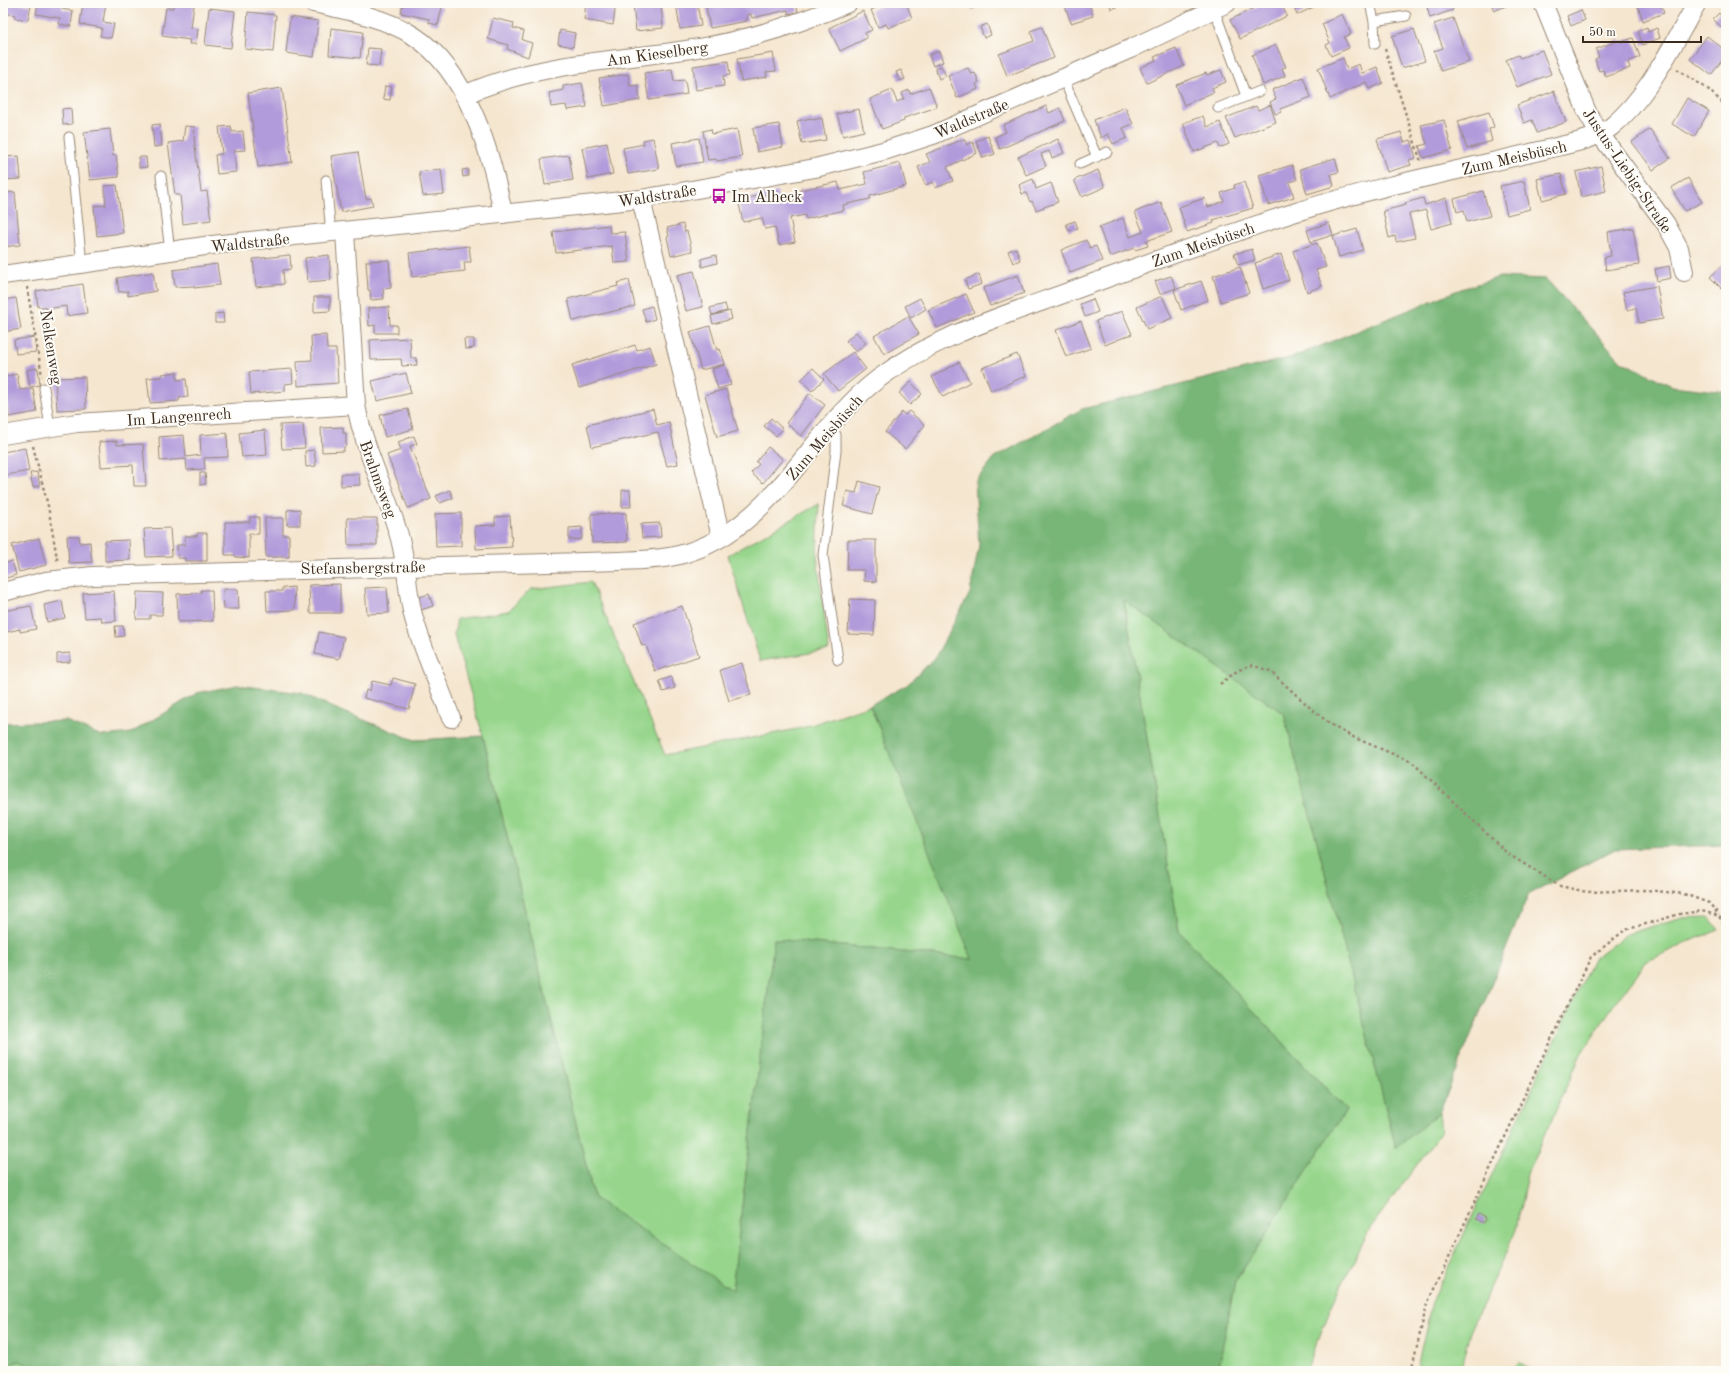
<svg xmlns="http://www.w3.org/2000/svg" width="1729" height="1374" font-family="'Old Standard TT',serif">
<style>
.green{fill:#96d58b;stroke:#688054}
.forest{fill:#78b677;stroke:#5a704a}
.building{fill:#b29bda}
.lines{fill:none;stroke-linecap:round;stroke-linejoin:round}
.service-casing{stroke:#988876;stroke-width:11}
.minor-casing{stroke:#988876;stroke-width:20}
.path{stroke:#988876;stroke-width:2.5;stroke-dasharray:3 3;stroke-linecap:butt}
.service{stroke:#fff;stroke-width:9}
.minor{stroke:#fff;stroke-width:18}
.labels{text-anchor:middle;stroke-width:4;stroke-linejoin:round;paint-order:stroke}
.street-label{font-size:16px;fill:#3b2a1e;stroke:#fdfcf7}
.poi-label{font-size:16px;fill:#3b2a1e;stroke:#fdfcf7;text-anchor:start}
</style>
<rect width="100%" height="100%" fill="#fdfcf7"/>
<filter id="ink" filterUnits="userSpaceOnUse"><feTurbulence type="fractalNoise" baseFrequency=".025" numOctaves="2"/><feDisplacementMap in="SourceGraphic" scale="8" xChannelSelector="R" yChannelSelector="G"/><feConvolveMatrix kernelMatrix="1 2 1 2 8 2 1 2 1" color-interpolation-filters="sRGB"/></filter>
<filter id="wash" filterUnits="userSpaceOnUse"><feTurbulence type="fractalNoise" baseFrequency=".012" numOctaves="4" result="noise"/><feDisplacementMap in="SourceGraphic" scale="16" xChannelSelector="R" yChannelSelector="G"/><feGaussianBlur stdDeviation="0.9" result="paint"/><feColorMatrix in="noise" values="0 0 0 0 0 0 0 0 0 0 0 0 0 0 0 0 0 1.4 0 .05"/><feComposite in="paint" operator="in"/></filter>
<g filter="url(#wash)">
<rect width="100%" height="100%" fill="#f5e6cf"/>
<!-- green -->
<g class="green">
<polygon points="819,504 817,558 829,650 760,661 728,555"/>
<polygon points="591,582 665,755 802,728 870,705 973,959 774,939 732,1291 594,1198 483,736 454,635 457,619 508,611 531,589"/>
<polygon points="1124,599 1284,714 1396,1147 1439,1113 1441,1132 1369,1230 1331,1307 1306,1371 1218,1371 1235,1282 1346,1110 1179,931"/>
<polygon points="1709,917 1719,930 1685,943 1646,962 1613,1006 1579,1058 1527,1174 1516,1230 1470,1332 1460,1371 1416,1371 1432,1302 1593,959 1627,934 1680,918"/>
<polygon points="20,1361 38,1371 3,1371 3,1366"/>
<polygon points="1519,1361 1532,1371 1509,1371"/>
</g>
<!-- forest -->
<polygon class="forest" points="1500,277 1546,279 1621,361 1672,386 1726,392 1726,845 1615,849 1528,895 1439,1113 1396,1148 1284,714 1124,600 1179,931 1346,1110 1235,1282 1218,1371 38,1371 20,1361 3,1366 3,723 66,721 102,736 131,733 197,693 237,685 302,693 334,708 414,740 483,736 594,1198 732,1290 774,939 972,959 870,705 907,685 935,658 970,593 979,545 975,482 994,458 1082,409 1293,357 1461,289"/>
<g id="blocks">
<!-- building -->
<g class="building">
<polygon points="3,3 31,5 28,20 15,18 15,15 3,13"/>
<polygon points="38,3 63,3 62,9 73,11 71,26 59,24 60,18 36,14"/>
<polygon points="83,3 106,3 103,22 114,24 111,38 100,36 102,28 80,24"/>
<polygon points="173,3 194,5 191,28 198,29 196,44 189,44 190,40 162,36 166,8 173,8"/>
<polygon points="403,3 433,3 432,5 442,7 438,25 429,23 429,19 401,13"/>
<polygon points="586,3 616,3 613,25 584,20"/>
<polygon points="661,3 663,28 636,31 633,5"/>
<polygon points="676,3 697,3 701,26 680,29"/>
<polygon points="727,3 749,3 750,5 759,3 796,3 798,12 788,14 788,10 752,18 751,14 747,15 747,21 710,28 706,7"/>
<polygon points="888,3 906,3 912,18 888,28 886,24 878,27 871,10"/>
<polygon points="969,3 986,3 971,9"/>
<polygon points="1064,3 1089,3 1093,16 1071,23"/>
<polygon points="1110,3 1129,3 1111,9"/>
<polygon points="1264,3 1281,3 1287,16 1240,39 1230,20"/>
<polygon points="1292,3 1322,3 1297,15"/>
<polygon points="1438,3 1451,3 1453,10 1430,18 1427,7"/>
<polygon points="1491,3 1513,3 1494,11"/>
<polygon points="1637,3 1660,3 1664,13 1643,21"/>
<polygon points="209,8 235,11 231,48 205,45"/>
<polygon points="1581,10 1585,20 1571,26 1567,16"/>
<polygon points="863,11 872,30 865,33 867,38 840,51 829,28"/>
<polygon points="248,12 276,15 273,52 245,49"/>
<polygon points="1719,13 1726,22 1721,27 1713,19"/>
<polygon points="1342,14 1351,34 1344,37 1349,48 1331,56 1326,45 1330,43 1322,24"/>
<polygon points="290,17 318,21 314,57 286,53"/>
<polygon points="493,18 514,23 513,28 524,31 522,40 532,43 528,57 507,49 508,45 488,39"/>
<polygon points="1453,18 1469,62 1441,71 1434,51 1443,48 1434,24"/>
<polygon points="987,24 991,35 984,38 980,27"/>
<polygon points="1042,27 1054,58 1007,76 999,54 1034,41 1030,31"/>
<polygon points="1647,27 1648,32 1657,28 1660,38 1643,45 1638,31"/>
<polygon points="331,28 363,32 360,58 329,55"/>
<polygon points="1414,29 1425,61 1402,68 1392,36"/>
<polygon points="560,30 575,33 573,47 558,44"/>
<polygon points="1707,36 1726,51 1726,55 1711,75 1690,59"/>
<polygon points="1633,38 1640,57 1628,62 1630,68 1606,77 1603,70 1599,71 1595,59 1599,57 1596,49 1620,40 1621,42"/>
<polygon points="1276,45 1286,67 1282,68 1285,76 1263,85 1252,55"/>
<polygon points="368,48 381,49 379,66 366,65"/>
<polygon points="1176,48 1184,66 1147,83 1140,68 1156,60 1154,57"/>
<polygon points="1542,50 1551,74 1517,87 1506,60 1518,55 1520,58"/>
<polygon points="939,51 943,62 933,66 929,55"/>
<polygon points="773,53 776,71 766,72 767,77 741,81 737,59"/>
<polygon points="1343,58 1347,69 1359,64 1362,73 1377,67 1383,83 1369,89 1366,82 1330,99 1318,68"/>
<polygon points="728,61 730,75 723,76 724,86 696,90 693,66"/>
<polygon points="941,66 946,76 939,79 935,68"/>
<polygon points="968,68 971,74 975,73 979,82 976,84 978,89 957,98 948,76"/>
<polygon points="672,69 674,81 685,80 687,94 649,100 644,73"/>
<polygon points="901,70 905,79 899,81 896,72"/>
<polygon points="1221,70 1226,82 1212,88 1214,92 1184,105 1176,85 1206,73 1207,75"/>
<polygon points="628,74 630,86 638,85 640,100 604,106 599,78"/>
<polygon points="1303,77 1311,97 1280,109 1281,112 1275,114 1270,102 1276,99 1272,90"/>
<polygon points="582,83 587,107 567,110 566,105 551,107 549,93 563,90 563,86"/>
<polygon points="385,86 392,87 390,100 383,99"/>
<polygon points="929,87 937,107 904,118 904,121 882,129 870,99 892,90 897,102 904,99 902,93 909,90 910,94"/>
<polygon points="282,88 292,162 258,167 248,93"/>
<polygon points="1554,91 1566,122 1537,133 1532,120 1524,123 1517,105"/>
<polygon points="1687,98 1709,111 1694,137 1672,124"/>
<polygon points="1270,105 1276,122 1235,138 1226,118 1256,106 1258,110"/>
<polygon points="1046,106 1049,113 1060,108 1065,121 1000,149 995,137 1006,132 1003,125"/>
<polygon points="1125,107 1133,124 1123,128 1127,138 1113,144 1108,134 1101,138 1094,120"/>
<polygon points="71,108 72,124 63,125 62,109"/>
<polygon points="859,109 864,131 843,136 837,114"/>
<polygon points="1489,112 1494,127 1489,129 1492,141 1467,149 1458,121"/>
<polygon points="1203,116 1207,127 1220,122 1229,144 1220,148 1218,143 1194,152 1183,123"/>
<polygon points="811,118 812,120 822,118 826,140 802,144 797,121"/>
<polygon points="1444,120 1452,150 1423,158 1419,146 1427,144 1421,125"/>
<polygon points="160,124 162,146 154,147 152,125"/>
<polygon points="779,124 783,147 757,152 753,128"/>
<polygon points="185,126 195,127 194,139 201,192 207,191 211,220 183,224 180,195 175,195 168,143 183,141"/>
<polygon points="231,126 232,132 243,131 245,150 234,151 236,172 217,174 215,155 222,154 219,127"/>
<polygon points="110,129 113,156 116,155 119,177 90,180 84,132"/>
<polygon points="711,129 712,134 737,129 742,157 717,161 716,159 708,160 703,131"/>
<polygon points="1650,129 1670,158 1653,170 1632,142"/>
<polygon points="1401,132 1404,142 1411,140 1416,158 1409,160 1411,165 1387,172 1377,139"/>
<polygon points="988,136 995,154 983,158 976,141"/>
<polygon points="653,138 659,169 628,174 623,148 644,144 643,140"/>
<polygon points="699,138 703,162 676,166 672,143"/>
<polygon points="964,139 967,145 973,142 977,153 947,167 953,181 935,188 933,182 925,185 918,167 930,162 926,154"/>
<polygon points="1058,139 1064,153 1052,158 1049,151 1041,154 1046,166 1026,175 1018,157"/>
<polygon points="607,143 613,174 588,179 582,148"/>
<polygon points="358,152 366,199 371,198 373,206 341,212 331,156"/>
<polygon points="569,155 573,180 545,185 541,159"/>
<polygon points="19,156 21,179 3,180 3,157"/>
<polygon points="139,157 146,157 147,167 139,168"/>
<polygon points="1335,158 1339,172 1331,174 1334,186 1307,194 1300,169"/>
<polygon points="900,163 906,186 870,196 870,199 843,205 844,210 806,219 805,215 790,218 795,242 779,245 775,227 765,229 762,218 743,222 738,200 777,192 779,203 801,198 800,190 838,182 840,190 867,184 864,172"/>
<polygon points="1292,165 1297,180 1289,182 1294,197 1268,205 1259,175"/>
<polygon points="1601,166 1606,191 1581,197 1576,172"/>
<polygon points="441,169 444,194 423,196 419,172"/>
<polygon points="468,169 468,176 463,177 462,170"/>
<polygon points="1098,170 1105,187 1082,197 1074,180"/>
<polygon points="1561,174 1566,194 1542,200 1537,179"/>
<polygon points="1688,178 1702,202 1685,211 1671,188"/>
<polygon points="1033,179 1036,189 1051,183 1058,202 1036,210 1032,201 1030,202 1026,193 1022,194 1019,185"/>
<polygon points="1524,181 1530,209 1507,215 1500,186"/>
<polygon points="1244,182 1253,208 1213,220 1214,223 1187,232 1179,207 1205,198 1208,207 1224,201 1221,193 1235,188 1234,185"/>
<polygon points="117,185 123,233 97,236 94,206 106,205 104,186"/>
<polygon points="1483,191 1490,216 1467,222 1464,210 1457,212 1454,199"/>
<polygon points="15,192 20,245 3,247 3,193"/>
<polygon points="1423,198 1425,205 1446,198 1452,223 1431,229 1426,210 1409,214 1415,238 1396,242 1395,236 1389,238 1383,211 1406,205 1405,203"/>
<polygon points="1161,202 1172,232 1146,241 1148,246 1135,250 1134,248 1110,257 1099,227 1123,218 1130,237 1143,232 1135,212"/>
<polygon points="1075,221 1078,228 1069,231 1066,224"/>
<polygon points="1329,223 1333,235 1311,242 1307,230"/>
<polygon points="683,224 685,232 687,231 692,251 671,256 667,237 669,236 667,228"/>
<polygon points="609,225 610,233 625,232 629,262 614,263 612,246 556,253 553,232"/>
<polygon points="1633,228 1639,265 1606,270 1604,257 1611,256 1608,232"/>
<polygon points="1357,229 1363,250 1339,257 1333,236"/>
<polygon points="1086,240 1090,248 1096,246 1102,261 1070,273 1061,250"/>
<polygon points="1317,243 1326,267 1316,270 1322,286 1307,292 1293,251"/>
<polygon points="469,246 471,262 464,262 465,271 412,277 409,253"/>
<polygon points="1016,248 1020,260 1013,263 1008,251"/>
<polygon points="1252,249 1255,260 1238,265 1234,254"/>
<polygon points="1281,254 1289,280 1263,289 1255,263"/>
<polygon points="290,255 291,269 283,270 284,284 256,287 253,259"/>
<polygon points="329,255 331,280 308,282 305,258"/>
<polygon points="716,255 717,263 702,267 701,259"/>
<polygon points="389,260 391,288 383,289 384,299 371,300 370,290 368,290 366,261"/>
<polygon points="1726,262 1726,293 1710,277"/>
<polygon points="217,264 220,285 194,288 194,286 175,287 173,270"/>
<polygon points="1669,266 1671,278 1657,281 1655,269"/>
<polygon points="1240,267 1249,293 1221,302 1213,276"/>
<polygon points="694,271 703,307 686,311 677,275"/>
<polygon points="153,272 156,291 128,296 128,291 119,292 117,278"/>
<polygon points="979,274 982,284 968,289 965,280"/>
<polygon points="1018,275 1024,293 990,306 983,288"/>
<polygon points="1171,276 1176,288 1160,294 1155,281"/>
<polygon points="629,280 635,306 573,321 568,299 618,286 617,283"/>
<polygon points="1201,281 1208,300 1181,310 1174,290"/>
<polygon points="83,284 87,313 67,316 66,306 46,309 46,307 38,307 36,291"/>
<polygon points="1657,286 1663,319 1639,323 1636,308 1627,310 1623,292"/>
<polygon points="966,294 974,312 937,328 928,310"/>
<polygon points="1162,296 1172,318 1147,329 1137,307"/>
<polygon points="314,297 330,297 330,311 314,312"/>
<polygon points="16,298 21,329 3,332 3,300"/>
<polygon points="920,298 926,309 911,318 905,306"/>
<polygon points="1093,299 1098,312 1085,317 1080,304"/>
<polygon points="725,304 727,311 712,315 710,308"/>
<polygon points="652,306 655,319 646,322 642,309"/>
<polygon points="389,307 390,325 397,325 397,333 375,333 375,325 369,326 368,308"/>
<polygon points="730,311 732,319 713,324 711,316"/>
<polygon points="1122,311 1132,334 1105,345 1096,321"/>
<polygon points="223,313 224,323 215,323 215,314"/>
<polygon points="908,316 919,334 884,354 874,336"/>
<polygon points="1081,321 1091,348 1066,357 1056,330"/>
<polygon points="710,326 717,350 720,349 725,364 701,370 690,332"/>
<polygon points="856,332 866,343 856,352 846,341"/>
<polygon points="326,335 327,349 336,349 338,383 298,386 297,361 312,360 311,336"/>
<polygon points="34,337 36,352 16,354 14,340"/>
<polygon points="410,338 411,358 416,358 417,365 402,366 401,359 371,360 370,340"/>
<polygon points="464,339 474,339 474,348 465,349"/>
<polygon points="635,345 637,350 650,346 656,364 579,388 572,365"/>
<polygon points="853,352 866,369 838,391 824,374"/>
<polygon points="1017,354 1026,376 991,391 982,368"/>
<polygon points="959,362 970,382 943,397 932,377"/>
<polygon points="725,365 731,385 718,389 712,369"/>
<polygon points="38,368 40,385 30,387 27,370"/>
<polygon points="813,368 824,379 812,391 801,380"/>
<polygon points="292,369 293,383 285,384 285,391 251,394 249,372"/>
<polygon points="177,372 177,380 186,379 188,397 179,398 179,401 150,403 147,378 162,377 162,374"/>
<polygon points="406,373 411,393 377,401 372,381"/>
<polygon points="17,374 20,390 33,388 37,412 9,417 3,377"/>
<polygon points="85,377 86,409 57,410 55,378"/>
<polygon points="911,382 922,394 910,405 899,393"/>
<polygon points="726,389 738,431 717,437 705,395"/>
<polygon points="810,393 825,405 801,436 786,423"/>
<polygon points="408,409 413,429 385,437 380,415"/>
<polygon points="653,409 657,425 669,422 678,464 667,466 658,432 592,447 587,425"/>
<polygon points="909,411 925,425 905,449 885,432 902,412 905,415"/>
<polygon points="771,418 783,429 776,436 764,426"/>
<polygon points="303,424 305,448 282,449 280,425"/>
<polygon points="343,427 343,433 346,433 346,446 344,447 344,451 322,452 321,428"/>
<polygon points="265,430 267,455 242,457 239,433"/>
<polygon points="227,433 228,457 204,458 205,469 187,470 186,459 160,461 159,437 184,435 186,457 201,455 200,435"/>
<polygon points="414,436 417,444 410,446 431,499 408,508 387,455 401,450 398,442"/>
<polygon points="117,441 117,445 143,444 146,486 134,486 133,465 101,467 99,442"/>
<polygon points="768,447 783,459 763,483 751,473 759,464 756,462"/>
<polygon points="25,448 29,471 6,475 3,452"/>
<polygon points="314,450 316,466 306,467 305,451"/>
<polygon points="37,472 40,486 33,487 30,473"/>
<polygon points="200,473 205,473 206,484 200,485"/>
<polygon points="341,474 359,474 360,485 341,486"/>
<polygon points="859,481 879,487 872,514 843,506 847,491 856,493"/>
<polygon points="450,490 453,498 440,503 436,496"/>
<polygon points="622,490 630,490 631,507 622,507"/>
<polygon points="300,509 300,525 287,525 287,510"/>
<polygon points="461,513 461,546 436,547 435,514"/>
<polygon points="626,513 627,542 592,543 591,514"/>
<polygon points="510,516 512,547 476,549 475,526 495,525 495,517"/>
<polygon points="250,517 259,517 259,534 249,534 249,558 236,557 235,555 225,555 225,522 250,522"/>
<polygon points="265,518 283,518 283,535 289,535 289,557 266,557"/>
<polygon points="347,518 377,518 377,545 348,545"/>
<polygon points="660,523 661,537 642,538 641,524"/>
<polygon points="582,527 582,539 569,540 569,528"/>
<polygon points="170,528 172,556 146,557 144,529"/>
<polygon points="197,533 207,533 207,561 185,561 185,558 178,558 177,545 185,545 185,536 197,536"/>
<polygon points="67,536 79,536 80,543 90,542 92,562 69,563"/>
<polygon points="39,538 46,565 19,572 12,545"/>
<polygon points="129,540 130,560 105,561 105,541"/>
<polygon points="848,540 876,540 876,582 864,581 865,570 847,570"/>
<polygon points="12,561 16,575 6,578 3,564"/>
<polygon points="340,584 340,613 310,613 309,585"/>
<polygon points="294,587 295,610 267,611 266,591 282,591 282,588"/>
<polygon points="387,587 389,613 367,614 365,588"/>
<polygon points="223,589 238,589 239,609 224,609"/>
<polygon points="201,590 212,590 213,621 178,622 177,594 201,593"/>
<polygon points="114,591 116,621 102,622 101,617 85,618 83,593"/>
<polygon points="137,592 163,593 162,615 150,615 150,619 136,619"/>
<polygon points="429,594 433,606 421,610 416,598"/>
<polygon points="850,599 875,600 874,635 848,634"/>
<polygon points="62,601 65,618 47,622 44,605"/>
<polygon points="31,606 36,629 20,632 20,629 3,633 3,611"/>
<polygon points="682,606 699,656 655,671 646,645 642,646 634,623"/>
<polygon points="115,626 123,626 124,636 116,637"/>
<polygon points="319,632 344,637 339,659 315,654"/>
<polygon points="70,653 70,662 57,663 57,654"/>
<polygon points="742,663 751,695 729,701 720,670"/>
<polygon points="671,677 675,688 663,692 659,681"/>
<polygon points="393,678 415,684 409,709 364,698 366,690 370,691 372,681 391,685"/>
<polygon points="1479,1214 1486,1218 1484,1223 1476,1219"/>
</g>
</g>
</g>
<g filter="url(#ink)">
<use href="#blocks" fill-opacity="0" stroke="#988876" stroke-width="1"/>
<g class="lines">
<defs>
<g id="service">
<polyline points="1370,3 1374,21 1375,44"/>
<polyline points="1214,9 1246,96"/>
<polyline points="1374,21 1406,16"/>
<polyline points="1063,78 1097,157"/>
<polyline points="1218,108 1260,91"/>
<polyline points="69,137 82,264"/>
<polyline points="1080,164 1107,152"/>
<polyline points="161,176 170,252"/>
<polyline points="326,180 331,233"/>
<polyline points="44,388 50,427"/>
<polyline points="831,424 836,435 836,451 823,555 838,660"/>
</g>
<g id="minor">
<path d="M313,3c33,7 73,15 101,33 54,35 78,119 89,178"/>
<polyline points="1543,3 1587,112 1600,134 1666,224 1679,248 1684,272"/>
<path d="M464,95c76,-34 159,-34 240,-48 50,-9 97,-24 144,-44"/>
<polyline points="641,199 721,537"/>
<path d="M345,232l11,173c8,44 28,82 41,124 10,28 9,58 16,86 9,34 26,69 38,103"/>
<polyline points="3,275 212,245 641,199 815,168 887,150 933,135 1130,49 1227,3"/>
<polyline points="3,435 77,423 356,405"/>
<path d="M3,592l43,-11 47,-5 527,-15c20,-1 40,-1 59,-6 93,-23 128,-122 199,-176 58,-44 128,-64 196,-89 72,-26 145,-53 219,-77 94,-30 192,-48 288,-72 11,-3 21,-7 30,-14 37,-30 62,-83 86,-124"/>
</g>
</defs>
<!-- service casing -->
<use href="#service" class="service-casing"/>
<!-- minor casing -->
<use href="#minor" class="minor-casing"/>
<!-- path -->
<g class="path">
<polyline points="1385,49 1421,162"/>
<polyline points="1677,69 1709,90 1726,106"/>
<polyline points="27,287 42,376"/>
<polyline points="33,446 48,506 58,564"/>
<polyline points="1220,684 1237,671 1251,665 1270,671 1315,712 1336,728 1355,738 1412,762 1508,854 1560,886 1587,892 1647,890 1684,894 1709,903 1719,915"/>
<polyline points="1411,1371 1427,1304 1541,1060 1591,957 1625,930 1680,914 1702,911 1719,916 1726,930"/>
</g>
<!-- service -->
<use href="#service" class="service"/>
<!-- minor -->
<use href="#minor" class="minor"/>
</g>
</g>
<!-- icons -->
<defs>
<symbol id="bus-bare" viewBox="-9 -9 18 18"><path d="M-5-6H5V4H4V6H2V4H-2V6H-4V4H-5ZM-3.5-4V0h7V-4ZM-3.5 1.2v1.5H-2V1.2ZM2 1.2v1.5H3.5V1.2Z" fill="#b5179e" stroke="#fdfcf7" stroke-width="2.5" paint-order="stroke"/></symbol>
</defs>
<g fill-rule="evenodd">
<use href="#bus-bare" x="708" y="185" width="22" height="22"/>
</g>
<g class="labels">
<!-- street labels -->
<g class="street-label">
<text transform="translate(657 53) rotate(-8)" y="6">Am Kieselberg</text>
<text transform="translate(971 118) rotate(-23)" y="6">Waldstraße</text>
<text transform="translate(1514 157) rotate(-13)" y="6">Zum Meisbüsch</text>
<text transform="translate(1628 170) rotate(56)" y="6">Justus-Liebig-Straße</text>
<text transform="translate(657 195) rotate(-9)" y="6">Waldstraße</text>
<text transform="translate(250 242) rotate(-6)" y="6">Waldstraße</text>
<text transform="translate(1203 244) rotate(-19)" y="6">Zum Meisbüsch</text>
<text transform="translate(52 347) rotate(81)" y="6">Nelkenweg</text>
<text transform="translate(179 416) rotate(-4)" y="6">Im Langenrech</text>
<text transform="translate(824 437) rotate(-49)" y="6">Zum Meisbüsch</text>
<text transform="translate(379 479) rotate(70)" y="6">Brahmsweg</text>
<text transform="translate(363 567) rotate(-1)" y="6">Stefansbergstraße</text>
</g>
<!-- poi labels -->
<g class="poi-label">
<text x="731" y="202">Im Alheck</text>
</g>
</g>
<!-- margin -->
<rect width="1729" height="1374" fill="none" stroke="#fdfcf7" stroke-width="16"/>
<!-- scale -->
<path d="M1583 36v6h118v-6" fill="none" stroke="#3b2a1e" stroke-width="2"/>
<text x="1589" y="36" font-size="12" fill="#3b2a1e" stroke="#fdfcf7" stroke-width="3" paint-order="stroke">50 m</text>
</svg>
